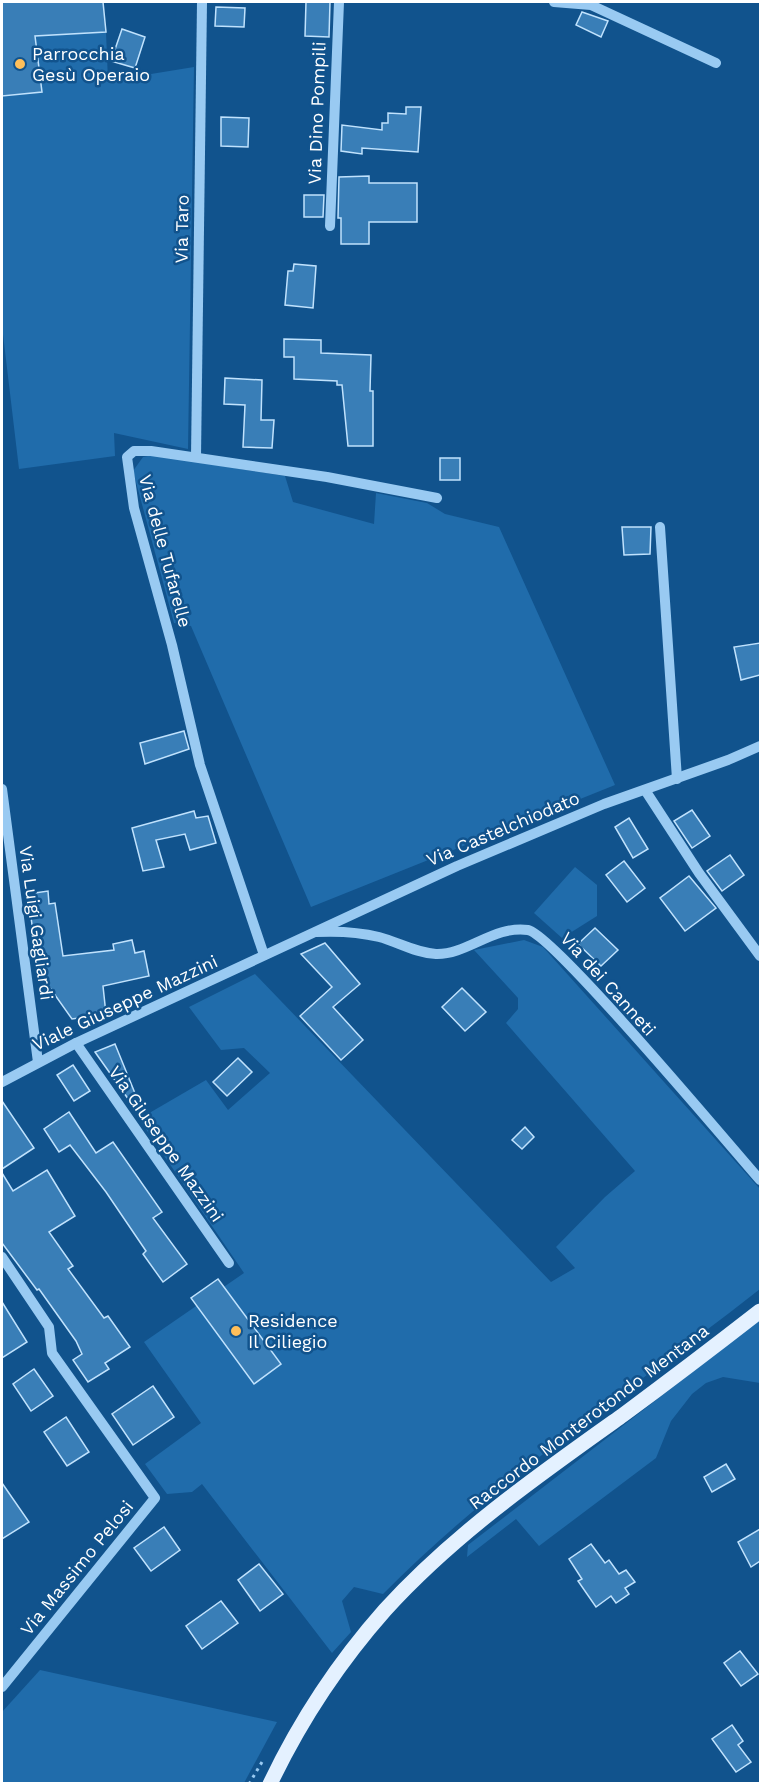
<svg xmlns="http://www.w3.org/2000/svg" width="762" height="1785" font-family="'Work Sans',sans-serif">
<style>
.green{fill:#206cab}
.building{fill:#397eb7;stroke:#c0e2fd;stroke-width:1.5}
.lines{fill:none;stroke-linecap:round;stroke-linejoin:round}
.path{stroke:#99caf2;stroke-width:3;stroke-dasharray:3 4.5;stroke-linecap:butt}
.minor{stroke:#99caf2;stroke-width:10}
.major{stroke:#e4f1ff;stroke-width:15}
.poi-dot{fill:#ffbf5a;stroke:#11538d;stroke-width:2}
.labels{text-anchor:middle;stroke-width:5;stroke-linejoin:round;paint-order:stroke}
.poi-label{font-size:18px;fill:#fff;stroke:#11538d;text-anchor:start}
.street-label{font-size:18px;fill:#fff;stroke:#11538d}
</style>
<rect width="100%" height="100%" fill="#11538d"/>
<!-- green -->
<g class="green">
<polygon points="106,32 108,81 194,67 188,449 114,433 115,456 19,469 2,326 2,96 42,92 35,36"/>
<polygon points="153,455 285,476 293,502 374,524 376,493 427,503 445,514 499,527 615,785 311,907 191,626 174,623 133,471 143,457"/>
<polygon points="575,867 597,885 597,916 562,938 534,913"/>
<path d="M524,940l19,7 217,242v100c-126,99 -263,190 -377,305l-29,-7 -12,14 9,31 -19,21 -130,-169 -10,8 -25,2 -22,-30 56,-41 -57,-81 100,-69 -105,-154 67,-39 22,30 42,-37 -26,-25 -23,2 -32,-43 66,-33 296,308 24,-14 -19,-21 49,-50 30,-26 -129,-148 12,-14v-11l-44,-48z"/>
<polygon points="760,1320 760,1383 723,1377 706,1383 692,1394 671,1421 656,1458 539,1546 516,1519 467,1557 468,1545"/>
<polygon points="40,1670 277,1722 244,1783 2,1783 2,1712"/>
</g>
<!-- building -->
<g class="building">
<polygon points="2,2 103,2 106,32 35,36 42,92 2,96"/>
<polygon points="306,2 330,2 329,37 305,36"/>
<polygon points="216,7 245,8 244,27 215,26"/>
<polygon points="582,12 608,21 601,37 576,25"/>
<polygon points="122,29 145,37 135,68 111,61"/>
<polygon points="406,107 421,107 418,152 362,148 362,154 341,151 342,125 382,130 382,123 388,123 388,113 406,114"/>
<polygon points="221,117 249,118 248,147 221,146"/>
<polygon points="369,176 369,183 417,183 417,222 369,222 369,244 341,244 341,218 338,218 339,177"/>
<polygon points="304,195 324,195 323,217 304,217"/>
<polygon points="294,264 316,266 313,308 285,305 288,271 293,271"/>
<polygon points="284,339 321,340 321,353 371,355 370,391 373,391 373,446 348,446 342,385 337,385 337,381 294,379 294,357 284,357"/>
<polygon points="225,378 262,380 261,420 274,420 272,448 243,447 245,405 224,404"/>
<rect x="440" y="458" width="20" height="22"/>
<polygon points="622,527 651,527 650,554 624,555"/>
<polygon points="760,643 760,675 741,680 734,647"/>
<polygon points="184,731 189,749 145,764 140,743"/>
<polygon points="692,810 710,836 692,848 674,821"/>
<polygon points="194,811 196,818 208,816 216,843 190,850 185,834 156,840 164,867 143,871 132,828"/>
<polygon points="629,818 648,849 633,858 615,827"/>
<polygon points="730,855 744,875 722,891 707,871"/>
<polygon points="624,861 645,888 627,902 606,875"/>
<polygon points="689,876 716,908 685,931 660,898"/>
<polygon points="48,891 49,904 55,903 63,956 114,950 113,944 132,940 135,953 144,951 149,976 103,986 106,1014 72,1019 38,971 28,894"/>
<polygon points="595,928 618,950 601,966 578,944"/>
<polygon points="325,943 360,984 333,1007 363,1040 341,1060 300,1016 332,987 301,954"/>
<polygon points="462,988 486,1012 465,1031 442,1007"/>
<polygon points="115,1044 141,1108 136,1110 95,1052"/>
<polygon points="238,1058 252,1072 227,1096 213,1082"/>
<polygon points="73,1065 90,1091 74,1101 57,1075"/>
<polygon points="2,1101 34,1148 2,1169"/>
<polygon points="69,1112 96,1153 113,1142 162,1212 153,1218 187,1264 163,1282 143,1254 146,1251 106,1192 70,1145 59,1152 44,1129"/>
<polygon points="525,1127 534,1137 522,1149 512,1140"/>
<polygon points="47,1170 75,1216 49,1232 73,1266 68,1269 104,1318 108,1316 130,1347 105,1363 109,1369 88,1382 73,1360 82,1354 76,1341 39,1289 37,1290 2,1243 2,1173 13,1191"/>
<polygon points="218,1279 281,1364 254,1384 191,1298"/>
<polygon points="2,1302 27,1342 2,1358"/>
<polygon points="34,1369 53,1396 31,1411 13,1384"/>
<polygon points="153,1386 174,1417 133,1445 112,1414"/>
<polygon points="66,1417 89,1452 67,1466 44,1432"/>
<polygon points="726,1464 735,1479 712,1492 704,1477"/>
<polygon points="2,1483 29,1522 2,1539"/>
<polygon points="164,1527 180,1550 151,1571 134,1548"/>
<polygon points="760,1529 760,1561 751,1567 738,1542"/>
<polygon points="591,1544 605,1563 609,1560 619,1574 626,1570 635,1582 625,1588 629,1594 616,1603 611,1596 596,1607 578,1581 582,1579 569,1559"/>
<polygon points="259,1564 283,1594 260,1611 238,1580"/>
<polygon points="221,1601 238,1623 202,1649 186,1626"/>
<polygon points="740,1651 758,1674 741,1686 724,1663"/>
<polygon points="732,1725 743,1741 738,1745 751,1762 736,1772 712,1739"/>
</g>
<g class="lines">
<!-- path -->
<polyline class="path" points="249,1784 262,1762"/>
<!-- minor -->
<g class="minor">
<polyline points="554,2 591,5 716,63"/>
<polyline points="330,226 339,2"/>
<polyline points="196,457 202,2"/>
<polyline points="660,527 677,779"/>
<polyline points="2,789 38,1062"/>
<polyline points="645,790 699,873 760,956"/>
<path d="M316,932c21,-1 43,0 63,5 19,5 37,16 57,17 31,1 58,-29 92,-24 26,5 202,216 232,250"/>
<polyline points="264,955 200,765 172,645 134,508 127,457 134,451 151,451 327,477 437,498"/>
<polyline points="76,1043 229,1263"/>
<polyline points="2,1082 76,1043 457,866 604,804 728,760 760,746"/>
<polyline points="2,1257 49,1327 52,1353 155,1498 2,1687"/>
</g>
<!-- major -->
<path class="major" d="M270,1784c30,-63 69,-122 115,-174 69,-76 155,-136 238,-195 46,-34 92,-69 137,-104"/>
</g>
<!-- markers -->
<g class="poi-dot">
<circle cx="20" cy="64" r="6"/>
<circle cx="236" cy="1331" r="6"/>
</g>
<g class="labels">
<!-- poi labels -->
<g class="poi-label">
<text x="32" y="60">Parrocchia<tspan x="32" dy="21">Gesù Operaio</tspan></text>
<text x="248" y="1327">Residence<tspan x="248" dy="21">Il Ciliegio</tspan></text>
</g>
<!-- street labels -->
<g class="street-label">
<text transform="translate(317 113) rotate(-88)" y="6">Via Dino Pompili</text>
<text transform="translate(182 229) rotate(-89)" y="6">Via Taro</text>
<text transform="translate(165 551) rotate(75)" y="6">Via delle Tufarelle</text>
<text transform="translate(503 829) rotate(-23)" y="6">Via Castelchiodato</text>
<text transform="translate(36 923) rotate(82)" y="6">Via Luigi Gagliardi</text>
<text transform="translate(608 984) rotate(48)" y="6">Via dei Canneti</text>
<text transform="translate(125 1003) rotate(-25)" y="6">Viale Giuseppe Mazzini</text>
<text transform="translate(166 1144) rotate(55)" y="6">Via Giuseppe Mazzini</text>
<text transform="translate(589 1417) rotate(-37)" y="6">Raccordo Monterotondo Mentana</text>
<text transform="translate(77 1568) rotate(-51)" y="6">Via Massimo Pelosi</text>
</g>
</g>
<!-- border -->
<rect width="762" height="1785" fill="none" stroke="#ffffff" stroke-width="6"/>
</svg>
